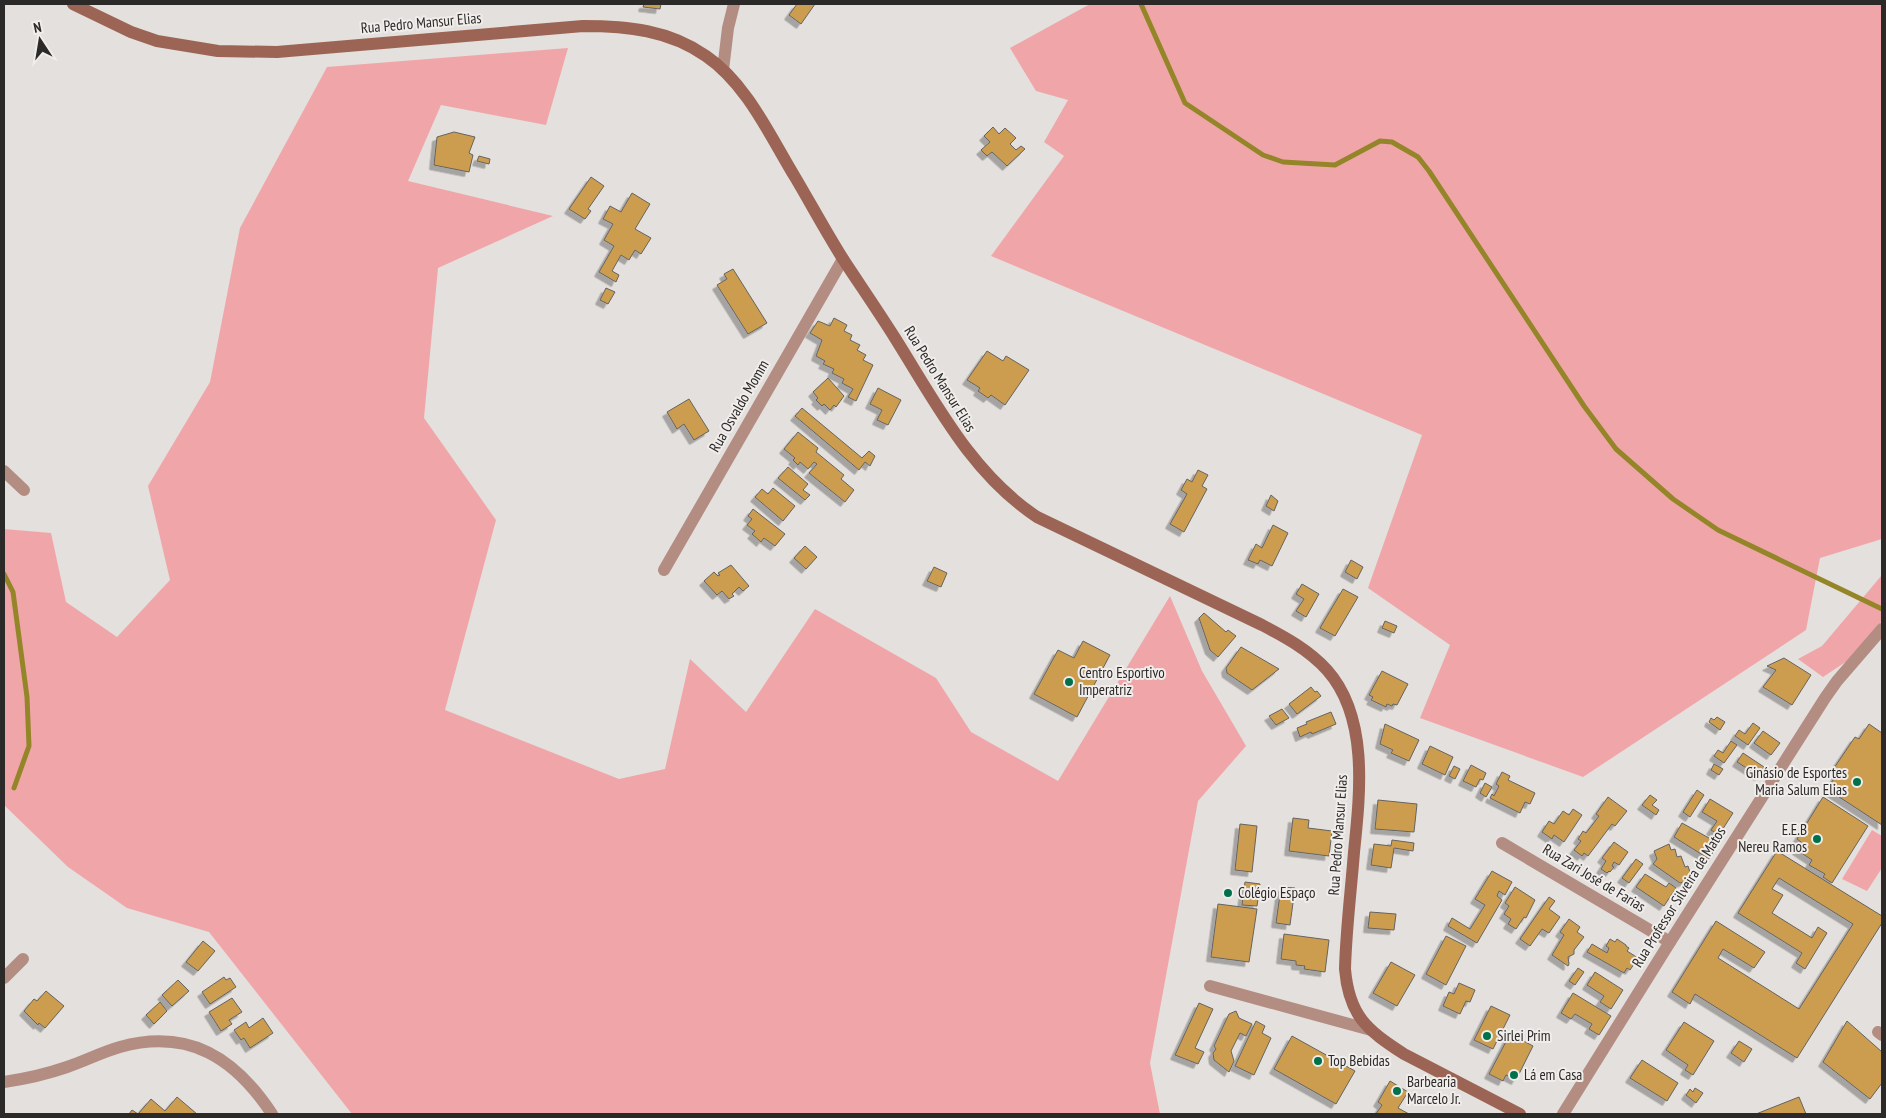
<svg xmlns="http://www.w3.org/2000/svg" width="1886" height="1118" font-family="'PT Sans Narrow',sans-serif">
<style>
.green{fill:#f0a6a9}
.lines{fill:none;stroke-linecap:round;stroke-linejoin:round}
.stream{stroke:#958529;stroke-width:5}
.building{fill:#cc9d4f;stroke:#656360;filter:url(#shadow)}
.minor{stroke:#b38d82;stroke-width:12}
.secondary{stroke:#9b6454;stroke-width:12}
.poi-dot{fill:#00714a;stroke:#f0edeb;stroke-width:2}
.labels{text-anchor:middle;stroke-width:4;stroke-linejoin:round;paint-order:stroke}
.street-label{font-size:15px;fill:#2b2a29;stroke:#f0edeb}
.poi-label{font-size:15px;fill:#2b2a29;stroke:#f0edeb;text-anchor:start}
</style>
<defs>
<filter id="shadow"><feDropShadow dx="-4.5" dy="4.5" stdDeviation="0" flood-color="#0004"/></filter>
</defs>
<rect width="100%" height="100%" fill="#e3e0dd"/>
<!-- green -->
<g class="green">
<polygon points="1090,4 1882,4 1882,539 1820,558 1806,630 1583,777 1420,718 1450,645 1368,588 1422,435 991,256 1064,156 1044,142 1068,100 1036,91 1010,48"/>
<polygon points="568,48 546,125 441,105 408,181 553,216 438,268 424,418 496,520 445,710 619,779 665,769 690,659 746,712 815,609 936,678 971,732 1058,781 1170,596 1202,671 1246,746 1198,801 1150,1063 1160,1114 352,1114 209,932 127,908 68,867 4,805 4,529 51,533 66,602 117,637 170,580 148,486 210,382 240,228 327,67"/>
<polygon points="1882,575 1882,621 1847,661 1823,677 1798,659 1822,646"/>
<polygon points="1872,830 1882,836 1882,868 1867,891 1842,879"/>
</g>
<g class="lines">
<!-- stream -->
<g class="stream">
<polyline points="1141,4 1185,103 1263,155 1283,162 1335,165 1380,141 1392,142 1418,157 1429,171 1584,406 1616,449 1673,499 1718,530 1882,609"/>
<polyline points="4,574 13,592 27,697 29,746 14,788"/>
</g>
</g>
<!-- building -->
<g class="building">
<polygon points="644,4 661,4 660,9 643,7"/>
<polygon points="797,4 815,4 801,24 789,15"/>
<polygon points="993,127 999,134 1005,128 1016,138 1010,144 1016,150 1021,146 1025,149 1007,166 992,152 987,156 981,150 990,142 984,136"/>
<polygon points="454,132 475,137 469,153 473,155 469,172 434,165 437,137"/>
<polygon points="479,156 490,159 489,164 477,161"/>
<polygon points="591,177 604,186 588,209 591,211 585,219 569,209"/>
<polygon points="632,193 650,204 635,229 651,238 641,254 635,250 629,260 621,255 612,271 619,275 616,282 599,272 614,246 604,240 613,224 603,219 610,206 621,212"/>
<polygon points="733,269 767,323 748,334 717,285 727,279 724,274"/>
<polygon points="606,288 615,292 608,304 600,300"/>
<polygon points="834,318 847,325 844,331 852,335 850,340 860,345 857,350 866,355 863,360 873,365 856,401 848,397 853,389 842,383 844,379 832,373 834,369 823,364 825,361 816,356 822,340 810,333 818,321 830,326"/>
<polygon points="987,351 1003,361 1006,356 1029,370 1005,405 991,395 988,398 978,391 980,388 967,380"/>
<polygon points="828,378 844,396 836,407 834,405 830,410 824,404 822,406 816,400 818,398 813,392"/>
<polygon points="878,388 901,400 888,425 877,420 882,410 870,404"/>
<polygon points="689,399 709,431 694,440 684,424 677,429 667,412"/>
<polygon points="802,408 862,458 869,451 875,456 870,466 865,462 859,470 795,416"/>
<polygon points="798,432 818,448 816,452 844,475 841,479 854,490 845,502 809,473 817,464 814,462 808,469 800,462 798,465 793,460 795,458 784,449"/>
<polygon points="788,467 808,484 803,490 810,495 805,500 778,478"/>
<polygon points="1198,470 1208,475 1202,486 1207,489 1184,532 1170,524 1187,494 1181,490 1187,479 1192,482"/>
<polygon points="773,488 795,506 783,521 755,497 762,489 768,494"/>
<polygon points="1271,495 1278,501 1274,511 1266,506"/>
<polygon points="753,509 785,534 775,546 764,538 761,542 752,534 755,531 747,525 752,519 748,516"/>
<polygon points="1273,525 1288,533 1272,566 1260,560 1258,564 1248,560 1256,544 1262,548"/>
<polygon points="805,546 817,557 806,569 794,558"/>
<polygon points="1351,560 1363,567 1357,579 1345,572"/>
<polygon points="731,565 749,586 743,591 739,587 732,594 734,596 729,599 722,591 717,595 704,581 714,572 718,576 720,575 718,573"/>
<polygon points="934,567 947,573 941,587 927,581"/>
<polygon points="1302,584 1319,594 1306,617 1296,611 1304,599 1296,594"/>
<polygon points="1343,589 1358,597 1335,636 1320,628"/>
<polygon points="1204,613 1226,632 1228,630 1236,636 1218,657 1210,650 1199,618"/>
<polygon points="1385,621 1397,626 1394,633 1382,628"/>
<polygon points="1083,641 1110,655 1077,717 1034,694 1058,650 1074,658"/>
<polygon points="1241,647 1279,669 1252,690 1227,673 1226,668"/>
<polygon points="1784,658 1811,675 1792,705 1763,687 1776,670 1767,666"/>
<polygon points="1382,671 1408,684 1397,705 1393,704 1392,706 1387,704 1386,707 1371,700 1373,697 1369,695"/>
<polygon points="1311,687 1315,692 1317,691 1321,696 1297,714 1289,704"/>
<polygon points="1282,709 1289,718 1276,725 1269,716"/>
<polygon points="1331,712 1336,724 1312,734 1311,732 1300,737 1297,728 1307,724 1306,722"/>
<polygon points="1717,717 1725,722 1720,730 1709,722 1711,718 1714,720"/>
<polygon points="1753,723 1760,728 1748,745 1735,736 1739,730 1745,734"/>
<polygon points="1385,724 1419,740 1409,761 1391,753 1393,750 1380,744"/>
<polygon points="1869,724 1882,733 1882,825 1827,789 1837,774 1832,771 1855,737 1859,739"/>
<polygon points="1763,731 1780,743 1771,755 1754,743"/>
<polygon points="1731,741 1737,745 1724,763 1714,756 1718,750 1723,753"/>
<polygon points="1430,746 1453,757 1445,775 1422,764"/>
<polygon points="1743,753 1764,767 1759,776 1737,762"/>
<polygon points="1714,764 1723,769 1719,775 1711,770"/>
<polygon points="1471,765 1486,773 1483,780 1480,779 1476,787 1463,781"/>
<polygon points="1454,766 1460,769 1455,779 1449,776"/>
<polygon points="1502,772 1510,776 1508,780 1535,793 1530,804 1525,802 1520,813 1490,798 1492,794 1494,796 1499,786 1496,784"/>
<polygon points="1485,783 1492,787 1486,797 1480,793"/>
<polygon points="1697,790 1704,795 1690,817 1683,812"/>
<polygon points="1650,795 1657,800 1652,805 1659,810 1656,815 1642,805"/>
<polygon points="1608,797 1627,811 1615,826 1612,824 1588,856 1584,853 1582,856 1574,850 1581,841 1578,839 1583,831 1586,833 1599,816 1596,814"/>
<polygon points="1823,797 1868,826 1832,883 1823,877 1825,874 1809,865 1812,860 1797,850 1801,842 1797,839"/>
<polygon points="1710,799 1733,813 1719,835 1711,830 1717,821 1702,812"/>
<polygon points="1378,800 1417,804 1414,832 1375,829"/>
<polygon points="1573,809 1582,815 1564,842 1554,835 1552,839 1542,832 1549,821 1554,824 1563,811 1569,815"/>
<polygon points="1293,818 1309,820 1308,828 1332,831 1329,856 1289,851"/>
<polygon points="1682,823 1718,843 1709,859 1674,837"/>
<polygon points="1240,824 1257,826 1252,872 1235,870"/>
<polygon points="1392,840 1414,843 1413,851 1394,848 1391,868 1371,865 1374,844 1391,846"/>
<polygon points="1614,842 1628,852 1619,865 1614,862 1612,866 1614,867 1610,872 1609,871 1607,873 1601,869 1606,861 1602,858"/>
<polygon points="1669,844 1671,850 1675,849 1677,857 1681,856 1685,867 1688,866 1692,879 1680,883 1653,864 1657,859 1654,851"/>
<polygon points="1777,851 1882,916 1882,923 1797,1058 1695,994 1690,1004 1672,992 1716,921 1765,952 1754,968 1723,949 1718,958 1799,1009 1853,924 1779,878 1772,889 1783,895 1772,913 1812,938 1818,927 1827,933 1805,969 1796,963 1802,953 1738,913"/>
<polygon points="1636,859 1643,864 1629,883 1622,878"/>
<polygon points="1492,871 1512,882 1505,895 1499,891 1497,896 1502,900 1477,943 1448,926 1452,918 1470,929 1485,905 1475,899"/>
<polygon points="1645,874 1666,887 1669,883 1676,888 1664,906 1636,887"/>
<polygon points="1245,882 1260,884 1257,906 1242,905"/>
<polygon points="1281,887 1295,888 1290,925 1276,923"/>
<polygon points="1515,887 1535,900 1526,918 1524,917 1516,929 1508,924 1511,919 1504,914 1509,906 1505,903"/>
<polygon points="1549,897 1555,901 1549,909 1560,917 1549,933 1542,929 1530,946 1520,939"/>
<polygon points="1218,904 1257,909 1249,962 1211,957"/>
<polygon points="1370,912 1396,914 1394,930 1368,928"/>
<polygon points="1569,919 1580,927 1577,932 1584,937 1574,950 1574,954 1568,957 1569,964 1568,966 1552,955 1564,935 1560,932"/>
<polygon points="1284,934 1329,940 1325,972 1304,969 1305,966 1296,965 1296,961 1281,959"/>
<polygon points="1446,936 1466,946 1446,985 1426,974"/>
<polygon points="1610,939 1615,942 1617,939 1626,945 1626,946 1629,948 1627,951 1638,958 1630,970 1627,968 1624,973 1587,952 1592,944 1607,953 1609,948 1606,946"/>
<polygon points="203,941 215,951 198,971 186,962"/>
<polygon points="1391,962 1415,975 1397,1006 1373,993"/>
<polygon points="1578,968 1584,972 1575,985 1569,981"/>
<polygon points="1595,972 1623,990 1611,1009 1600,1002 1604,996 1587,985"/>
<polygon points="224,977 226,980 230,978 236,987 210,1004 202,992"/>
<polygon points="178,980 189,991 172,1006 162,995"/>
<polygon points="1459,983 1475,990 1470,1002 1466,1001 1460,1014 1443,1006 1449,992 1454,994"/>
<polygon points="46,991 64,1006 45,1028 39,1023 38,1025 24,1011 34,999 37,1001"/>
<polygon points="1573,993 1611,1016 1599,1035 1589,1029 1592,1024 1575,1014 1571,1019 1561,1013"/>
<polygon points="232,998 242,1012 229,1020 232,1024 221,1031 209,1012"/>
<polygon points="160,1002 167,1011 154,1024 146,1015"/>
<polygon points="1199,1003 1213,1009 1195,1048 1204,1052 1198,1064 1175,1055"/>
<polygon points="1491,1006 1510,1015 1493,1049 1474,1040"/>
<polygon points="1236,1011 1239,1018 1252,1024 1246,1036 1240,1033 1231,1051 1234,1061 1229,1072 1214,1060 1213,1053 1216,1049 1214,1046 1229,1014"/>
<polygon points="263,1018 273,1033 250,1048 244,1038 241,1040 234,1030 246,1022 249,1028"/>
<polygon points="1256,1021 1265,1026 1262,1033 1271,1038 1254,1075 1235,1066"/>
<polygon points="1847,1021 1882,1052 1882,1083 1870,1099 1823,1062"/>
<polygon points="1684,1022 1714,1041 1693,1075 1685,1070 1688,1065 1666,1050"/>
<polygon points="1510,1034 1533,1046 1516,1080 1506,1075 1503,1081 1489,1074"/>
<polygon points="1292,1036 1355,1071 1336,1104 1274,1069"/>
<polygon points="1739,1041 1752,1049 1744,1062 1731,1053"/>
<polygon points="1642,1060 1678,1083 1667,1101 1630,1078"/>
<polygon points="1390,1081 1408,1092 1398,1108 1409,1114 1376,1114 1382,1105 1378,1102"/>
<polygon points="1695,1088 1703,1093 1696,1103 1686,1095 1690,1089 1693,1092"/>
<polygon points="177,1097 197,1114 129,1114 132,1110 138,1114 151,1099 165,1111"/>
<polygon points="1799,1097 1806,1114 1756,1114"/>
</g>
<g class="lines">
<!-- minor -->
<g class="minor">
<polyline points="723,70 728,28 734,4"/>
<polyline points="4,471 24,490"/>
<polyline points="664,570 843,259"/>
<polyline points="1502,843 1670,942"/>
<polyline points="4,978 23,959"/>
<polyline points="1210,986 1371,1030"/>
<polyline points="1878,1032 1882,1035"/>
<path d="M4,1082c20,-3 43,-8 63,-15 18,-6 35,-15 53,-20 69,-19 115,11 152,67"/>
<polyline points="1563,1114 1670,942 1825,698 1837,681 1882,629"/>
</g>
<!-- secondary -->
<path class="secondary" d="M73,4l58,28 26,9 61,10 59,1 306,-26c44,0 86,4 123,30 41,28 64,80 89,121 16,27 31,55 48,82 17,26 35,52 52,79 41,65 76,135 142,179l225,108c23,12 47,25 65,45 42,47 33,124 27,182 -3,39 -8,78 -9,117 4,47 22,61 59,85l116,60"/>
</g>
<!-- markers -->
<g class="poi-dot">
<circle cx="1069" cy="682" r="5"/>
<circle cx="1857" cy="782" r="5"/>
<circle cx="1817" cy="839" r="5"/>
<circle cx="1228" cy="893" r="5"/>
<circle cx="1487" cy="1036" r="5"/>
<circle cx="1318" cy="1061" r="5"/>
<circle cx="1514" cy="1075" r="5"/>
<circle cx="1397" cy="1091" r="5"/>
</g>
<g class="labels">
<!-- street labels -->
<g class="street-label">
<text transform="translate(421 23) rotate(-5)" y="5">Rua Pedro Mansur Elias</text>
<text transform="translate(940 379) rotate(58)" y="5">Rua Pedro Mansur Elias</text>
<text transform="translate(739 406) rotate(-60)" y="5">Rua Osvaldo Momm</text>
<text transform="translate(1338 835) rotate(-86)" y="5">Rua Pedro Mansur Elias</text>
<text transform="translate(1594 878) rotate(31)" y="5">Rua Zari José de Farias</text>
<text transform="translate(1679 897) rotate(-58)" y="5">Rua Professor Silveira de Matos</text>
</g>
<!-- poi labels -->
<g class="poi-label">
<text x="1079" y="678">Centro Esportivo<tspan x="1079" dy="17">Imperatriz</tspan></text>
<text x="1847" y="778" text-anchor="end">Ginásio de Esportes<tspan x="1847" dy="17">Maria Salum Elias</tspan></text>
<text x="1807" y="835" text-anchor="end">E.E.B<tspan x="1807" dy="17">Nereu Ramos</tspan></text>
<text x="1238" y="898">Colégio Espaço</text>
<text x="1497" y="1041">Sirlei Prim</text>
<text x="1328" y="1066">Top Bebidas</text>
<text x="1524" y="1080">Lá em Casa</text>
<text x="1407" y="1087">Barbearia<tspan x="1407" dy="17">Marcelo Jr.</tspan></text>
</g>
</g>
<!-- border -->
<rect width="1886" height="1118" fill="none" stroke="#2b2a29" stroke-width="10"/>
<!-- north arrow -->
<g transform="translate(40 40) rotate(348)" stroke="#f0edeb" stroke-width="4" paint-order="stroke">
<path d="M0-4L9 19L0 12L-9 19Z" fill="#2b2a29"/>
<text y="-8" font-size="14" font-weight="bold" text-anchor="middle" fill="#2b2a29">N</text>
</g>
</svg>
